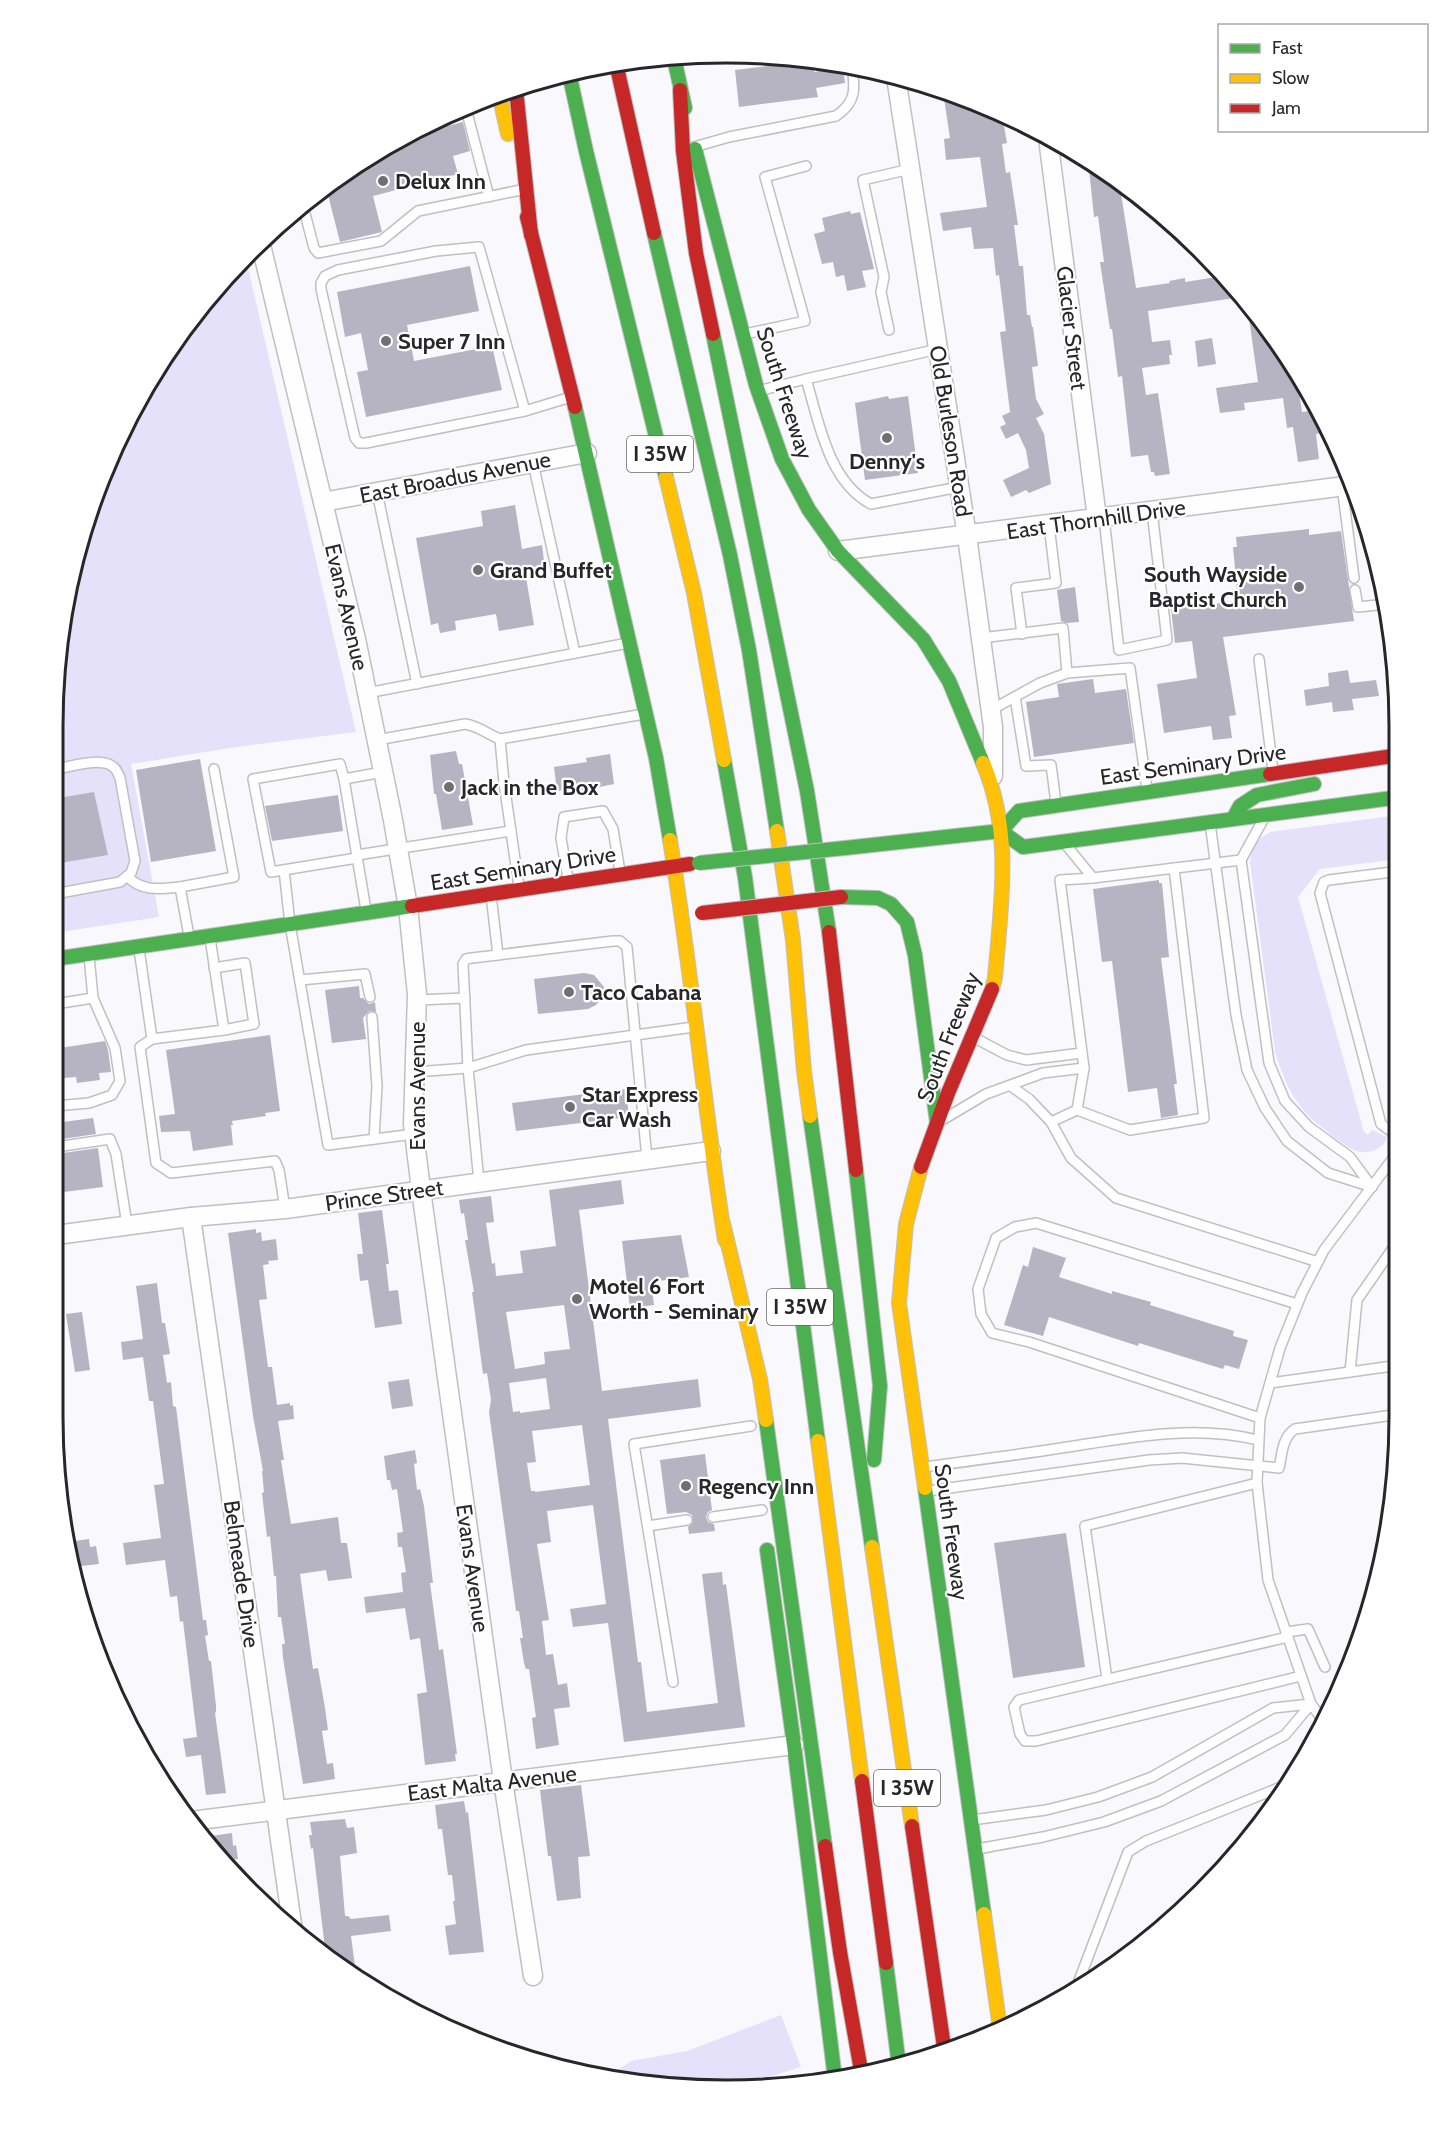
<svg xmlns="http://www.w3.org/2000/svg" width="1452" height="2143" font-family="Cabin,sans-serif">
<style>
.green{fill:#e5e1fb}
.building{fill:#b6b4c2;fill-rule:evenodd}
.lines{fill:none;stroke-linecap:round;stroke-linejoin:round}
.lane-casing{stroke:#c0bfc3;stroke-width:12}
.street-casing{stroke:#c0bfc3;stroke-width:21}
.fast-casing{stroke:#c0bfc3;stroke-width:16}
.slow-casing{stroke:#c0bfc3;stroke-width:16}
.jam-casing{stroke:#c0bfc3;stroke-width:16}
.lane{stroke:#fefeff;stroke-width:9}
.street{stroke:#fefeff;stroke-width:18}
.fast{stroke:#4caf50;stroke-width:14}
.slow{stroke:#ffc107;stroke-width:14}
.jam{stroke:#c62828;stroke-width:14}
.fast-bridge-casing{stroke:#c0bfc3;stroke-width:16;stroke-linecap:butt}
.jam-bridge-casing{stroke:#c0bfc3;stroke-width:16;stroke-linecap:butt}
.fast-bridge{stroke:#4caf50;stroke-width:14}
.jam-bridge{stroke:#c62828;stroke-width:14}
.poi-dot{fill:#707074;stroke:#fff;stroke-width:2}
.labels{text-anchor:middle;stroke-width:4.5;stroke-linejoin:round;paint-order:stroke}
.shield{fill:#fff;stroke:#68686a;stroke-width:1.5}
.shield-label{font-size:21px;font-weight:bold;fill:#27272a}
.poi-label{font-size:22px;font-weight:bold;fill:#27272a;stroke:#fff;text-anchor:start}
.street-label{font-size:22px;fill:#27272a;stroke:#fff}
.rim{fill:none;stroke:#27272a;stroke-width:3}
</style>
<rect width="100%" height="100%" fill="#f9f8fd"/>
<!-- green -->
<g class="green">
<polygon points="245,255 356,732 236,747 131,764 159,917 54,933 53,726 65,595 122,428 191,316"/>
<path d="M1399,815v44l-79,10 -22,28 66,235 4,3 4,-5 15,7c-3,12 -19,18 -31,14 -8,-2 -43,-30 -49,-37 -16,-17 -26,-41 -32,-63l-25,-189c1,-14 7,-23 20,-30z"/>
<polygon points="781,2015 801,2067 744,2085 682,2089 605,2079 631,2061 687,2051"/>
</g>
<!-- building -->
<g class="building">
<polygon points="809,61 813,61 814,72 843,67 845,83 816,88 818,97 739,107 735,70"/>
<polygon points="943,92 983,104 1002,114 1007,143 1002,144 1006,173 1010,172 1018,225 1014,225 1019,266 1023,266 1027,315 1030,315 1032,327 1033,327 1038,366 1032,367 1036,399 1044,414 1036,418 1044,434 1051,484 1029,493 1026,490 1011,497 1003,480 1029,468 1026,450 1018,433 1006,439 1000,427 1006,424 1002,416 1010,412 1000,332 1006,331 999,275 996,276 993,248 974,249 971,227 943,231 940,213 987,207 980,157 946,160 944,139 950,138"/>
<polygon points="463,122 470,151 453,156 458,174 373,196 382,232 340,242 326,187 352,166 408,136"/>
<polygon points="1088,159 1100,166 1119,181 1136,288 1170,283 1169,281 1185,278 1185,282 1223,276 1241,297 1148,311 1152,342 1170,340 1172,355 1169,355 1170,364 1142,368 1146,395 1158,393 1170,474 1155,476 1154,472 1151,472 1148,455 1131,457 1122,376 1118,377 1112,329 1110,329 1100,262 1104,262 1098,216 1094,217"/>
<polygon points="850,211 851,214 860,212 874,269 862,271 866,287 847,291 844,275 836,277 833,262 822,264 814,234 825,231 822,218"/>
<polygon points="470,266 479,311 407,325 414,361 492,346 502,390 366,417 357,372 368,370 361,333 345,337 337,292"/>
<polygon points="1247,304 1281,345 1283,368 1294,366 1296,370 1302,412 1317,410 1319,413 1321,433 1316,434 1319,459 1298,462 1293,427 1287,428 1283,398 1244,403 1245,410 1220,413 1216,388 1258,382"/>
<polygon points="1212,338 1216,364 1198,367 1195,341"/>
<polygon points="888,396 889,399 908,396 918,473 865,480 855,403"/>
<polygon points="515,505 522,549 542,545 545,568 525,571 534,625 499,631 496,614 455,621 456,630 440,633 438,623 431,625 416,538 483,526 481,511"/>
<polygon points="1309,529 1309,535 1341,531 1354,621 1223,637 1236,715 1229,716 1232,738 1213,740 1211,726 1164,733 1157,684 1197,678 1192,641 1175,643 1171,609 1238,601 1233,547 1237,547 1236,537"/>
<polygon points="1075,587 1079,622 1067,623 1061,621 1057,590"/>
<polygon points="1348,670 1350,683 1376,680 1379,696 1352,699 1354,710 1333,712 1332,702 1306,706 1304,690 1329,686 1328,673"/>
<polygon points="1093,679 1095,693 1126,689 1134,743 1034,757 1026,702 1059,697 1057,684"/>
<polygon points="456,751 459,764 462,764 473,825 442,830 436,794 434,794 430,755"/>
<polygon points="610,754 614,784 580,791 579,788 557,791 554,767 587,762 586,758"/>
<polygon points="200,759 216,851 151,862 136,770"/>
<polygon points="94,792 108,855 54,864 53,799"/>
<polygon points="338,795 343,831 272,841 265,806"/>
<polygon points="1159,880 1159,883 1162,883 1169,957 1161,958 1177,1084 1174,1084 1178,1115 1161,1118 1157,1088 1128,1092 1112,961 1102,962 1093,889"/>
<polygon points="584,973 594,975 604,987 602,998 596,1005 588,1009 538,1014 534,979"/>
<polygon points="359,986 360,998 363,998 369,1004 375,1002 376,1012 369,1011 363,1018 366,1039 332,1043 325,990"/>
<polygon points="270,1035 280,1111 265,1113 266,1116 232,1121 233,1125 231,1125 233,1145 193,1151 190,1131 161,1132 159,1116 175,1114 166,1050"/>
<polygon points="105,1041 108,1050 111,1072 99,1073 100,1080 77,1083 76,1077 64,1078 60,1048"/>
<polygon points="626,1089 629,1117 516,1131 512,1103"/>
<polygon points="93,1118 96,1134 56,1140 55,1123"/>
<polygon points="98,1148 103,1187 56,1193 56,1154"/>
<path d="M621,1180l3,24 -45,6 23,181 96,-12 3,28 -93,12 30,243h3l6,50 71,-9 -16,-129 20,-2 1,13 3,-1 19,143 -121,15 -16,-119 -35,4 -3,-18 36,-5 -13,-99 -46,6 4,31 -14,2 12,76 -7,1 4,34 7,-1 5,31 9,-2 3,24 -16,2 5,36 -23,4 -4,-31 4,-1 -7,-48h-3l-2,-6 -4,-25h3l-4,-27h-3l-27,-199 2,-12 -4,-27 -4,1 -9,-68 -2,-14h2l-9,-52h3l-4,-27 -3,1 -2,-14 32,-4 3,26 -8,1 6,41 3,-1 1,13 27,-3 -3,-22 36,-5 -7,-56zM564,1305l6,44 -26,3 1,12 -30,5 -9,-57zM546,1378l4,31 -30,4v-2l-7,1 -4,-29zM582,1425l8,60 -55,7v-1h-4l-4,-28 9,-1 -4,-31z"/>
<polygon points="382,1210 389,1264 386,1264 389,1291 398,1290 402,1324 375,1328 368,1280 360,1281 357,1254 363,1254 358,1213"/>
<polygon points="256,1229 256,1233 261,1232 262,1241 276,1239 278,1260 268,1261 269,1264 263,1265 267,1299 259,1300 268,1367 272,1367 277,1405 290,1403 290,1406 293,1405 294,1419 278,1421 284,1460 281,1460 291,1524 338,1517 341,1543 347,1543 352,1578 328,1581 326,1570 300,1574 313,1669 318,1668 325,1708 328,1730 322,1731 327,1764 333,1763 335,1779 303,1784 283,1658 282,1644 285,1644 281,1617 278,1617 276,1576 274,1576 270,1536 267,1537 262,1493 264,1492 262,1471 263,1471 253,1416 228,1233"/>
<polygon points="681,1235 689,1277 651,1282 654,1305 630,1308 622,1241"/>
<polygon points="1033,1247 1066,1258 1059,1277 1112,1294 1112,1291 1151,1302 1150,1305 1234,1331 1233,1336 1248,1340 1239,1369 1225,1365 1223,1369 1139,1343 1138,1346 1049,1317 1043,1336 1004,1325 1023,1265 1028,1267"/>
<polygon points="157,1283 162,1323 165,1323 170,1354 163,1355 167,1383 171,1382 173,1406 176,1407 203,1620 206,1620 208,1635 205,1636 209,1661 211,1661 216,1706 216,1712 215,1713 226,1793 206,1795 201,1755 186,1757 183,1739 197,1737 183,1621 180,1622 177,1596 170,1597 165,1560 126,1565 123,1543 161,1538 154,1485 164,1484 153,1401 149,1401 143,1357 123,1360 121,1342 143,1339 136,1286"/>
<polygon points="82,1312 90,1370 75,1372 66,1314"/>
<polygon points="409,1379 413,1406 392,1409 388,1382"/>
<polygon points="415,1450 417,1463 414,1464 417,1490 420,1489 424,1506 433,1583 430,1583 435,1620 439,1650 443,1649 457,1754 455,1754 456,1761 425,1765 417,1694 427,1692 420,1638 410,1640 405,1608 366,1613 364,1597 403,1592 401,1573 406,1572 402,1547 398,1547 397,1533 403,1532 397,1489 392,1490 390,1480 387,1480 384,1456"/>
<polygon points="705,1454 712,1510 708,1512 706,1517 708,1522 714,1524 715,1531 689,1534 688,1527 693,1522 692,1515 686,1512 667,1514 660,1460"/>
<polygon points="1066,1533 1085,1667 1013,1678 994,1543"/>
<polygon points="89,1539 90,1547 96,1546 99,1564 73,1567 67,1542"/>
<polygon points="581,1785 590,1856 578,1857 581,1898 557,1901 551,1856 548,1856 540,1790"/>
<polygon points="464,1801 466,1813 468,1812 484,1952 449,1955 445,1926 456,1924 453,1901 455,1901 452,1875 448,1875 442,1829 438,1829 435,1805"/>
<polygon points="345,1819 347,1828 354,1827 357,1853 340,1856 345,1916 348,1916 351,1919 389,1915 391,1931 351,1936 356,1974 326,1957 313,1848 311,1849 309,1835 312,1835 310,1822"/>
<polygon points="232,1833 233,1846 236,1845 238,1859 235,1859 238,1879 204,1837"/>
</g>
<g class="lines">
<defs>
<g id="lane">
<polyline points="474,102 497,97"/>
<polyline points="465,105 489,197"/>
<path d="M694,147l35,-10 107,-21c21,-14 19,-28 16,-51"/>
<polyline points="303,206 314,248 318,253 381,241 418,211 521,190"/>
<polyline points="889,330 881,292 884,277 863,180 910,169"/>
<polyline points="745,334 805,321 765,177 806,166"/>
<path d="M938,349l-132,30c13,43 22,102 65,125l88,-17"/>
<polyline points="758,391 806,379"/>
<polyline points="525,411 479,247 436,251 338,270 325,276 321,283 321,289 355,438 359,443 366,443 525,411 571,397"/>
<polyline points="533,463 575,653"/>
<polyline points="1342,486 1354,578"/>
<polyline points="377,492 417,684"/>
<polyline points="1104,518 1119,650 1167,640 1152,511"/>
<polyline points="1355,590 1358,607 1387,604"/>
<polyline points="1022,634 1016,588 1056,583 1049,525"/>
<polyline points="981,638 1063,628 1067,673 1040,683 991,710"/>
<polyline points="1259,659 1273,771"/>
<polyline points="1067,673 1130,668 1147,790"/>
<polyline points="367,693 628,643"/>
<polyline points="1015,697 1026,766 1051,765 1056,803"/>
<polyline points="500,739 504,783 519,887"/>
<path d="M377,740l88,-16c14,2 22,10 35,15l144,-25"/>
<path d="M53,770c15,-3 46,-13 59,-4 4,2 6,7 8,12l15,83 -4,12 -11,9 -66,12"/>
<polyline points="344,779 340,764 253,779 271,872 357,858"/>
<polyline points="1264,818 1241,860 1269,1063 1285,1101 1309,1127 1350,1157 1372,1187"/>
<polyline points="1210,823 1236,1015 1247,1070 1265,1108 1287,1141 1328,1173 1372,1187"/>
<polyline points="1066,845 1093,878"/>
<polyline points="357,855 511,831"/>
<polyline points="284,870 290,924 328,1145 414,1134"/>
<polyline points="1400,871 1329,880 1324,882 1320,893 1381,1124 1400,1138"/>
<path d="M127,876c14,16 34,13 53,11"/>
<polyline points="568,879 561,838 564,817 603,811 613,829 620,872"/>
<polyline points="491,895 498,955"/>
<polyline points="366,910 344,779 383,772"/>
<polyline points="189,936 180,887 234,877 214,769"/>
<polyline points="139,949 152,1039 140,1047 156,1163 171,1173 275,1161 279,1170 285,1209"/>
<polyline points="214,968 245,963 254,1024 224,1030"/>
<polyline points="300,980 365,974 370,997"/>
<polyline points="417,1000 465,998"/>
<polyline points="55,1004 93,998 89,956"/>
<polyline points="372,1017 377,1086 374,1139"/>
<polyline points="973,1037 1007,1055 1026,1060 1082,1053"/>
<polyline points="152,1039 224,1030 210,938"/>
<polyline points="415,1072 468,1068 526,1050 694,1027"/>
<polyline points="1011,1086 1029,1099 1051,1122 1071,1158 1116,1198 1318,1262"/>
<polyline points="55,1106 89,1103 112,1095 120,1081 115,1048 93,998"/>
<polyline points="1077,1110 1084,1068 1060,880 1093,878 1241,860"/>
<polyline points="944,1119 986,1094 1043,1073 1084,1068"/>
<polyline points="1051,1122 1077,1110 1130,1130 1204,1118 1174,868"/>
<polyline points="56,1147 110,1139 116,1154 127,1225"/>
<polyline points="479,1182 468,1068 463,964 466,959 472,958 613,941 620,941 627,947 647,1159"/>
<polyline points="1350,1372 1357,1300 1400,1238"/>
<polyline points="1270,1383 1400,1365"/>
<polyline points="1260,1418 1029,1342 992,1333 981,1314 978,1289 996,1238 1015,1227 1036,1223 1297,1304"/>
<path d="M924,1467c46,-6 92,-12 137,-19 66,-10 131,-24 197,-8"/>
<path d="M928,1491l221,-31 33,-2 97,10c3,-13 3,-31 16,-39l105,-15"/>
<polyline points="713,1517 762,1510"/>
<polyline points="648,1526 687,1520"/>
<polyline points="1286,1632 1308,1629 1325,1667"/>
<polyline points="1288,1637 1019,1700 1014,1707 1020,1734 1025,1741 1036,1741 1301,1676"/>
<polyline points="1107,1679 1085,1526 1257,1483"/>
<polyline points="673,1682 634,1444 751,1426"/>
<polyline points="1325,1723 1311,1704 1268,1580 1257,1483 1260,1418 1280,1348 1302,1293 1324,1250 1400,1149"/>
<polyline points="972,1820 1046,1810 1098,1797 1152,1777 1273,1708 1311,1704"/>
<polyline points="977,1849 1043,1837 1104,1822 1161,1801 1285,1735 1311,1704"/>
<polyline points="1075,1991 1128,1852 1146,1841 1291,1783"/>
</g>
<g id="street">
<polyline points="896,77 967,536 993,727 993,776"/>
<polyline points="1048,138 1097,518"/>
<polyline points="260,241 356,639 393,820 408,907 417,994 413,1124 421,1190 503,1781 533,1976"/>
<polyline points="323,502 587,453"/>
<polyline points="838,551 1353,485"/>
<polyline points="191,1217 293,1931"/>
<polyline points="56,1235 191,1217 285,1209 711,1151"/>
<polyline points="191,1821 794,1745"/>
</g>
<g id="fast">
<polyline points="674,58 685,108"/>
<polyline points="569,73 586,151 666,477"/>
<polyline points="695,149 756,385 782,459 809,510 838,551 923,639 949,681 983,763"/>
<polyline points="654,233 730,555 749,650 777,831"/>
<polyline points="713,334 807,791 829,932"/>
<polyline points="575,407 656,758 670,840"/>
<polyline points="724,760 745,877 818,1441"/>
<polyline points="1233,819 1240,806 1257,795 1314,784"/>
<polyline points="1001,831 1023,847 1400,797"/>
<polyline points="845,848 1001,831 1019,811 1270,774"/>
<polyline points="841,897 878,898 891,904 907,922 915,955 937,1123"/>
<polyline points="54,959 412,906"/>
<polyline points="810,1116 872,1547"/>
<polyline points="856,1170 880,1386 874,1460"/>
<polyline points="766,1420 825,1846"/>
<polyline points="925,1488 984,1914"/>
<polyline points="767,1550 794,1745 835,2079"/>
<polyline points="886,1963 899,2066"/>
</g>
<g id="slow">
<polyline points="499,94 508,134"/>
<polyline points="666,477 694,593 724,760"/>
<path d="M983,763c30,70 18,141 12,215l-3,11"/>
<polyline points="777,831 793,940 804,1071 810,1116"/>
<path d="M670,840c22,133 34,267 55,400"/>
<polyline points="921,1167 906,1224 899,1303 925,1488"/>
<polyline points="723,1223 760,1379 766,1420"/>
<polyline points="818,1441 862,1781"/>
<polyline points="872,1547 912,1826"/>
<polyline points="984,1914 1000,2029"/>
</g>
<g id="jam">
<polyline points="616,63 654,233"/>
<polyline points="516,89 531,235"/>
<polyline points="680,90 683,151 696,253 713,334"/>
<polyline points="527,217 575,407"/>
<polyline points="1270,774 1400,755"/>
<polyline points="412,906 690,864"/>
<polyline points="829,932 856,1170"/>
<polyline points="921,1167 948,1093 992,989"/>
<polyline points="862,1781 886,1963"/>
<polyline points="912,1826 945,2054"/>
<polyline points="825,1846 840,1952 862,2076"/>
</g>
</defs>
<!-- lane casing -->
<use href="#lane" class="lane-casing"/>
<!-- street casing -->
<use href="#street" class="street-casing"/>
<!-- fast casing -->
<use href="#fast" class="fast-casing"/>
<!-- slow casing -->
<use href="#slow" class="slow-casing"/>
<!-- jam casing -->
<use href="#jam" class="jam-casing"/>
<!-- lane -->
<use href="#lane" class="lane"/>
<!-- street -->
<use href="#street" class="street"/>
<!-- fast -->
<use href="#fast" class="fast"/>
<!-- slow -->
<use href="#slow" class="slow"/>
<!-- jam -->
<use href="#jam" class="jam"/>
<defs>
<polyline id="fast-bridge" points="699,863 845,848"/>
<polyline id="jam-bridge" points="702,913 841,897"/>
</defs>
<!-- fast-bridge casing -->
<use href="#fast-bridge" class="fast-bridge-casing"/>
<!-- jam-bridge casing -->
<use href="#jam-bridge" class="jam-bridge-casing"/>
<!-- fast-bridge -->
<use href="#fast-bridge" class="fast-bridge"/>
<!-- jam-bridge -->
<use href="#jam-bridge" class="jam-bridge"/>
</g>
<!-- markers -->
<g class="poi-dot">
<circle cx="383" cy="181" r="6"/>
<circle cx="386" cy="341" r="6"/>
<circle cx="887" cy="438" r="6"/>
<circle cx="478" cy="570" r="6"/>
<circle cx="1299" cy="587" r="6"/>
<circle cx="449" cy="787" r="6"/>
<circle cx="569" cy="992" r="6"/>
<circle cx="570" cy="1107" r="6"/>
<circle cx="577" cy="1299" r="6"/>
<circle cx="686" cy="1486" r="6"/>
</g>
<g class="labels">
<!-- shield labels -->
<g class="shield">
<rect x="627" y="436" width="66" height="36" rx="4.5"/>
<rect x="767" y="1289" width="66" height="36" rx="4.5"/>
<rect x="874" y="1770" width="66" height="36" rx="4.5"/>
</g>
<g class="shield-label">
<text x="660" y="461">I 35W</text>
<text x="800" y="1314">I 35W</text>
<text x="907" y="1795">I 35W</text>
</g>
<!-- poi labels -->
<g class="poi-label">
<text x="395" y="189">Delux Inn</text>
<text x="398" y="349">Super 7 Inn</text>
<text x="887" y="469" text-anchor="middle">Denny's</text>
<text x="490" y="578">Grand Buffet</text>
<text x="1287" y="582" text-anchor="end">South Wayside<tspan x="1287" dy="25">Baptist Church</tspan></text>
<text x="461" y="795">Jack in the Box</text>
<text x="581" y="1000">Taco Cabana</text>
<text x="582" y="1102">Star Express<tspan x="582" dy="25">Car Wash</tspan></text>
<text x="589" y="1294">Motel 6 Fort<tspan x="589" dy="25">Worth - Seminary</tspan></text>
<text x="698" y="1494">Regency Inn</text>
</g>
<!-- street labels -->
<g class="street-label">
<text transform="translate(1072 328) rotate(83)" y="8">Glacier Street</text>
<text transform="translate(785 393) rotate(72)" y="8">South Freeway</text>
<text transform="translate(951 431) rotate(81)" y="8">Old Burleson Road</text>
<text transform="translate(455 477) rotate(-11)" y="8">East Broadus Avenue</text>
<text transform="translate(1096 519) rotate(-8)" y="8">East Thornhill Drive</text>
<text transform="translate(347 607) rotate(77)" y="8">Evans Avenue</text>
<text transform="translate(1193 764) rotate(-8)" y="8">East Seminary Drive</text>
<text transform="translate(523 868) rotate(-9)" y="8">East Seminary Drive</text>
<text transform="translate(948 1037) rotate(-69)" y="8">South Freeway</text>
<text transform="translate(417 1086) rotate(-90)" y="8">Evans Avenue</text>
<text transform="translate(384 1195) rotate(-8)" y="8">Prince Street</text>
<text transform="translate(952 1532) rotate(82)" y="8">South Freeway</text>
<text transform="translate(473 1568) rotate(82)" y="8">Evans Avenue</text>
<text transform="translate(242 1574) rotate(82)" y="8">Belmeade Drive</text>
<text transform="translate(492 1783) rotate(-7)" y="8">East Malta Avenue</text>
</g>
</g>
<!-- crop -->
<path d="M0 0H1452V2143H0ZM726 63H726A663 663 0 0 1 1389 726V1417A663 663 0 0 1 726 2080H726A663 663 0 0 1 63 1417V726A663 663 0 0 1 726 63Z" fill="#fff" fill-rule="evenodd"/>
<path class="rim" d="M726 63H726A663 663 0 0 1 1389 726V1417A663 663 0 0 1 726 2080H726A663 663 0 0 1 63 1417V726A663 663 0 0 1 726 63Z"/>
<!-- legend -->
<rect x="1218" y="24" width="210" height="108" fill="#ffffff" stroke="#a9a9aa" stroke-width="1.5"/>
<rect x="1230" y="44" width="30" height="9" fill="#4caf50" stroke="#a9a9aa" stroke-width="1.5"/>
<text x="1272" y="54" font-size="18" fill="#27272a">Fast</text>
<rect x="1230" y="74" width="30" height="9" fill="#ffc107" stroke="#a9a9aa" stroke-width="1.5"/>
<text x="1272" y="84" font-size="18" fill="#27272a">Slow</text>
<rect x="1230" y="104" width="30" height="9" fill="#c62828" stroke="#a9a9aa" stroke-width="1.5"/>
<text x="1272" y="114" font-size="18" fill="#27272a">Jam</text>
</svg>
